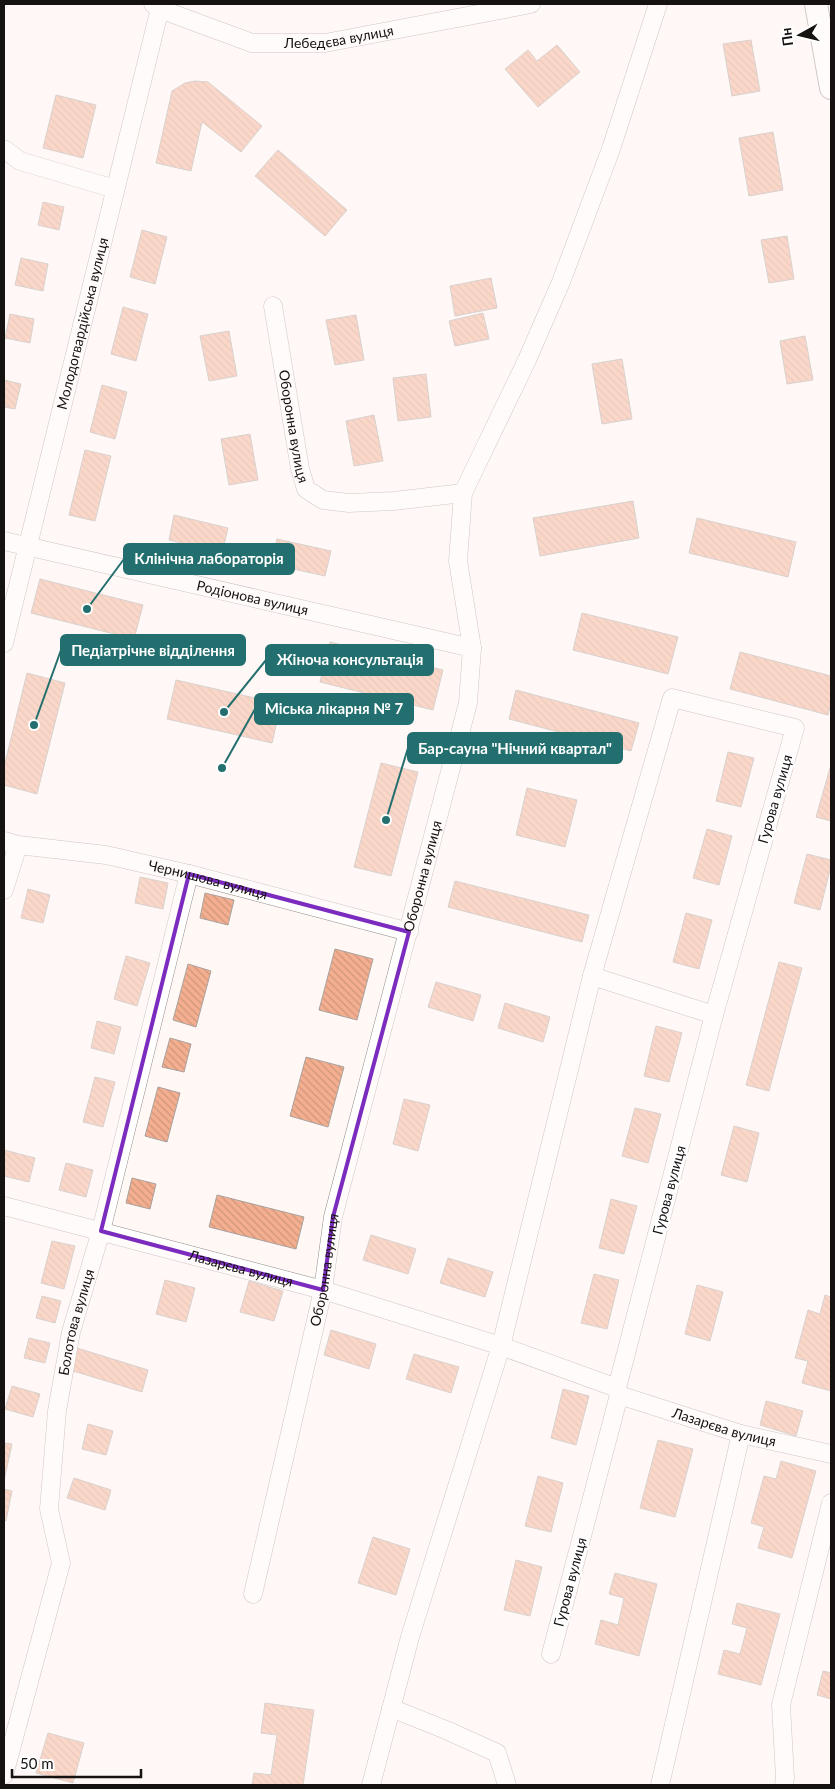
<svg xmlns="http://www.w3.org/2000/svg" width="835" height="1789" font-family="Lato,sans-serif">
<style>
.building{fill:url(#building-back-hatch);stroke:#a8a29f}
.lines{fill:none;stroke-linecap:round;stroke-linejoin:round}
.minor-casing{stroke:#938c8a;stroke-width:19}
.major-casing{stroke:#938c8a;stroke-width:24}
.minor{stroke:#fff;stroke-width:18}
.major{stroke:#fff;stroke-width:22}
.marked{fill:none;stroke:#7b2cbf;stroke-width:4;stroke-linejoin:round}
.labels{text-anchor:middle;stroke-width:5;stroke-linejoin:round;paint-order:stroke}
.street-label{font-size:14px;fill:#151211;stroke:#fff}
.leader{fill:none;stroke:#236f6f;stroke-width:2}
.callout-dot{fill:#236f6f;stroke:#fff;stroke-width:2}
.callout{fill:#236f6f;stroke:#236f6f;stroke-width:2}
.callout-label{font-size:15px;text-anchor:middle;font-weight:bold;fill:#fff}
</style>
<defs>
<pattern id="building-back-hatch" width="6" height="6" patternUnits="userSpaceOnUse" patternTransform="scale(1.25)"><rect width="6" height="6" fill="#f4af90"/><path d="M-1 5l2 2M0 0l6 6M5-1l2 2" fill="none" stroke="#d0967b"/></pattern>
</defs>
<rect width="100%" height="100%" fill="#fff8f5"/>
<!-- building -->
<g class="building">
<polygon points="751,40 760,91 732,96 723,44"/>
<polygon points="557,45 580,72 538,107 505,69 528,50 537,61"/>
<polygon points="195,81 208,82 262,126 241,152 202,122 191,171 156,163 172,91 185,83"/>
<polygon points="56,95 96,105 83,158 43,148"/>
<polygon points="773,132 783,190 749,196 739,138"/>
<polygon points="278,150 347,210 325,236 255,176"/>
<polygon points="43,202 64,207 59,230 38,225"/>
<polygon points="142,230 167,237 155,284 130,277"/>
<polygon points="787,236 794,279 769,283 761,240"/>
<polygon points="21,258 48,264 43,291 15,285"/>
<polygon points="491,278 497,308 455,316 450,286"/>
<polygon points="123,307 148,314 136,361 111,354"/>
<polygon points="483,313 489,339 455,346 449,321"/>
<polygon points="10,314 34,319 30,343 5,338"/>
<polygon points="356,315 364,360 335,365 326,320"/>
<polygon points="229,331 237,376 209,381 200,336"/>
<polygon points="805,336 813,380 787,384 780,341"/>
<polygon points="622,359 632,419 602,424 592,364"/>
<polygon points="426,374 431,417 398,421 393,378"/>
<polygon points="4,380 21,384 15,409 4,407"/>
<polygon points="102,385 127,392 115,439 90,432"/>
<polygon points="374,415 383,461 354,466 346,421"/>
<polygon points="250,434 258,480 229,485 221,439"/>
<polygon points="85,450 111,456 95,521 69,515"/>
<polygon points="633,501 639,538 540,556 533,518"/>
<polygon points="174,515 228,528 222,553 169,540"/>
<polygon points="697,518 796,542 788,577 689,553"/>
<polygon points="277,539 331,551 325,576 271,564"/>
<polygon points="40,579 143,605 134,639 31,613"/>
<polygon points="582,613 678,637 668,674 573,650"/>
<polygon points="330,642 443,670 433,710 320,682"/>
<polygon points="740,652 831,676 831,703 828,715 730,689"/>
<polygon points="27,673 65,683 37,794 4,785 4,767"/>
<polygon points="176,680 281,704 272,743 167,719"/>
<polygon points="516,690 639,723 631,751 509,719"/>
<polygon points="728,752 754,758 741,807 716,801"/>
<polygon points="381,763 418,772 391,876 354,867"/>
<polygon points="830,768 831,768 831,821 816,817"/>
<polygon points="527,788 577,800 565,847 516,835"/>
<polygon points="707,829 732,836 719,885 693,878"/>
<polygon points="807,854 831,860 831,866 820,910 794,903"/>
<polygon points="140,877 168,883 163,909 135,903"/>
<polygon points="455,881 589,915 582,942 448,907"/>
<polygon points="28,889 50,895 43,923 21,918"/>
<polygon points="205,893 234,900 228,925 200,918"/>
<polygon points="686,913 712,920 699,969 673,962"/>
<polygon points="335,949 373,959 357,1020 319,1010"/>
<polygon points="126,956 150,963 137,1006 114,999"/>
<polygon points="779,962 802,968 769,1091 746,1085"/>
<polygon points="188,964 211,971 196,1027 173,1020"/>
<polygon points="436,982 481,995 473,1021 428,1007"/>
<polygon points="505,1003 550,1017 543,1042 498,1028"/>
<polygon points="97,1021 121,1027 114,1054 91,1048"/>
<polygon points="656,1026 682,1033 669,1082 644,1076"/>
<polygon points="170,1038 191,1044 184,1072 162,1067"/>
<polygon points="306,1057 344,1067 328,1127 290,1116"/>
<polygon points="95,1077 115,1082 103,1127 83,1122"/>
<polygon points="158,1087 180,1093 167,1142 145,1136"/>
<polygon points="404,1099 430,1105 418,1151 393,1144"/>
<polygon points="635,1108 661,1114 648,1163 622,1156"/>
<polygon points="734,1126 759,1133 747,1182 721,1175"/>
<polygon points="4,1150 35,1158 29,1182 4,1176"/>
<polygon points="66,1163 93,1170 86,1197 59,1190"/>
<polygon points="132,1178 156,1184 150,1209 126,1203"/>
<polygon points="217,1195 304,1217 296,1249 209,1227"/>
<polygon points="611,1199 637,1206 624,1254 599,1248"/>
<polygon points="371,1235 416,1249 408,1274 363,1260"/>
<polygon points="52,1241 75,1246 64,1289 41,1283"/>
<polygon points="448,1258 493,1272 485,1297 440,1283"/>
<polygon points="594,1274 619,1280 607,1329 581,1323"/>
<polygon points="165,1280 195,1288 186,1322 156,1314"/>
<polygon points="249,1281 283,1291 274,1321 240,1312"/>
<polygon points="697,1285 723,1292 710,1341 685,1334"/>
<polygon points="825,1295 831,1297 831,1391 802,1383 808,1361 795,1358 808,1310 820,1314"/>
<polygon points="42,1296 61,1301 55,1323 36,1318"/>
<polygon points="331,1330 376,1344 369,1369 324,1355"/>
<polygon points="29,1338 50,1343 45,1363 24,1358"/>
<polygon points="77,1348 148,1370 142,1392 70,1370"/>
<polygon points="414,1354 459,1367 451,1393 406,1379"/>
<polygon points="12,1386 40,1394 33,1417 5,1409"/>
<polygon points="563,1389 589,1396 576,1445 551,1438"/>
<polygon points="766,1401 803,1411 796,1436 760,1425"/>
<polygon points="88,1424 113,1431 106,1455 82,1449"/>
<polygon points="658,1440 693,1449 675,1517 640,1508"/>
<polygon points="4,1443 12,1444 4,1481"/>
<polygon points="781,1461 816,1471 792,1558 758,1548 764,1527 751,1523 764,1476 776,1479"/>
<polygon points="538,1476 563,1483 551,1532 525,1526"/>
<polygon points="74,1478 111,1490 105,1510 67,1498"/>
<polygon points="4,1489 12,1491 6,1521 4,1520"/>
<polygon points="373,1537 410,1549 396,1595 358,1583"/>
<polygon points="516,1560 542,1567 530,1616 504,1610"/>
<polygon points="615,1573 657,1584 639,1656 595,1644 601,1620 618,1625 624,1598 609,1594"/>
<polygon points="737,1603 780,1614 761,1685 718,1674 724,1650 740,1654 747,1628 732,1624"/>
<polygon points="823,1671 831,1673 831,1699 817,1695"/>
<polygon points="265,1703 314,1710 303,1785 252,1785 254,1773 271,1775 277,1735 261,1733"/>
<polygon points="48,1733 84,1743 73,1783 36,1773"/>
</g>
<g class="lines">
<defs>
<g id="minor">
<path id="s1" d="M153,4l7,5 92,34h73l206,-39"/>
<polyline points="4,149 20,161 115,189"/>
<path id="s2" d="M273,306l27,163 6,20 17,11 26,3 45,-2 69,-8"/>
<path id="s3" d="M4,541l468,107"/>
<path id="s4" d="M4,643l157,-639"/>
<path id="s5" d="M4,841l14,4 88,10 83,19 220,58"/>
<polyline points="4,890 18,845"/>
<polyline points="592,976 714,1015"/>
<path id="s6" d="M4,1206l319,84 178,56 116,42"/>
<path id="s7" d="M619,1395l122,39 90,20"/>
<path id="s8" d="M253,1594l70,-304 10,-73 135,-514 4,-55 -14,-87 5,-68 64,-133 34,-78 50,-133 47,-145"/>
<polyline points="391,1708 446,1730 497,1753 507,1785"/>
<path id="s9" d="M4,1775l57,-212 -12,-54 8,-98 14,-79 30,-101 88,-357"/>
<polyline points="371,1785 410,1637 501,1346 592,976 672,698 795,728 714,1015 617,1388 619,1395 551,1654"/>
<polyline points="660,1785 741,1434"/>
<polyline points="784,1785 785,1778 781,1705 831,1503"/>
</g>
<polyline id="major" points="816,4 831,88"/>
</defs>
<!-- minor casing -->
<use href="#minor" class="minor-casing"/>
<!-- major casing -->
<use href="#major" class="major-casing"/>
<!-- minor -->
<use href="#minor" class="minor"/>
<!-- major -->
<use href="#major" class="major"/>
</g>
<!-- marked area -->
<path d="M0 0H835V1789H0ZM189,874l220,58 -76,285 -10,73 -222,-59z" fill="#fff8f5" fill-opacity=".55" fill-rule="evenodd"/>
<path class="marked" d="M189,874l220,58 -76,285 -10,73 -222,-59z"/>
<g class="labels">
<!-- street labels -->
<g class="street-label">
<text dy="5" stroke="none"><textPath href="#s1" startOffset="194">Лебедєва вулиця</textPath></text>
<text dy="5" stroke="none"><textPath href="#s4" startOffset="329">Молодогвардійська вулиця</textPath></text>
<text dy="5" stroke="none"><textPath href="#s2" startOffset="122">Оборонна вулиця</textPath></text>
<text dy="5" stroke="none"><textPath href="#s3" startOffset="255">Родіонова вулиця</textPath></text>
<text transform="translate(775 799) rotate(-74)" y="5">Гурова вулиця</text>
<text dy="5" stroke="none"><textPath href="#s8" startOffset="738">Оборонна вулиця</textPath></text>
<text dy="5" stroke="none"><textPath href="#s5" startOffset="208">Чернишова вулиця</textPath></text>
<text transform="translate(669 1190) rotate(-75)" y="5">Гурова вулиця</text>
<text dy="5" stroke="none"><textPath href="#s6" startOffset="245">Лазарєва вулиця</textPath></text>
<text dy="5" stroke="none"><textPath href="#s8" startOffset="332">Оборонна вулиця</textPath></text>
<text dy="5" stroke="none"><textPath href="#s9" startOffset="464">Болотова вулиця</textPath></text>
<text dy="5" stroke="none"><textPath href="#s7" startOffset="110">Лазарєва вулиця</textPath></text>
<text transform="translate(570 1582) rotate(-75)" y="5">Гурова вулиця</text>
</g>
</g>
<!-- callouts -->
<path class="leader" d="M87 609L124 559M34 725L61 650M224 712L266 660M222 768L255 709M386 820L408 748"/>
<g class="callout-dot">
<circle cx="87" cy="609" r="5"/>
<circle cx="34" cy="725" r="5"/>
<circle cx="224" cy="712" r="5"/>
<circle cx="222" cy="768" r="5"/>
<circle cx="386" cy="820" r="5"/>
</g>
<g class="callout">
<rect x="124" y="544" width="170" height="30" rx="5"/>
<rect x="61" y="635" width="184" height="30" rx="5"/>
<rect x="266" y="645" width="167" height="30" rx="5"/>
<rect x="255" y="694" width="158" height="30" rx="5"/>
<rect x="408" y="733" width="214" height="30" rx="5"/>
</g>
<g class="callout-label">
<text x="209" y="564">Клінічна лабораторія</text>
<text x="153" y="656">Педіатрічне відділення</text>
<text x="350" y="665">Жіноча консультація</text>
<text x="334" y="714">Міська лікарня № 7</text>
<text x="515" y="754">Бар-сауна "Нічний квартал"</text>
</g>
<!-- border -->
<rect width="835" height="1789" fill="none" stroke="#151211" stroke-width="10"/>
<!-- north arrow -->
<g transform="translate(800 35) rotate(262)" stroke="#ffffff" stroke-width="4" paint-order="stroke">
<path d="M0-4L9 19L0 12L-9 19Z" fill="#151211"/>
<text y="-8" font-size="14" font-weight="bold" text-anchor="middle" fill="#151211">Пн</text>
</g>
<!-- scale -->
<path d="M12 1769v8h129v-8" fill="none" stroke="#151211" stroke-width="2.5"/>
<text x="20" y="1769" font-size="15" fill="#151211" stroke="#ffffff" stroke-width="4" paint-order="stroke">50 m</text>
</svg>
